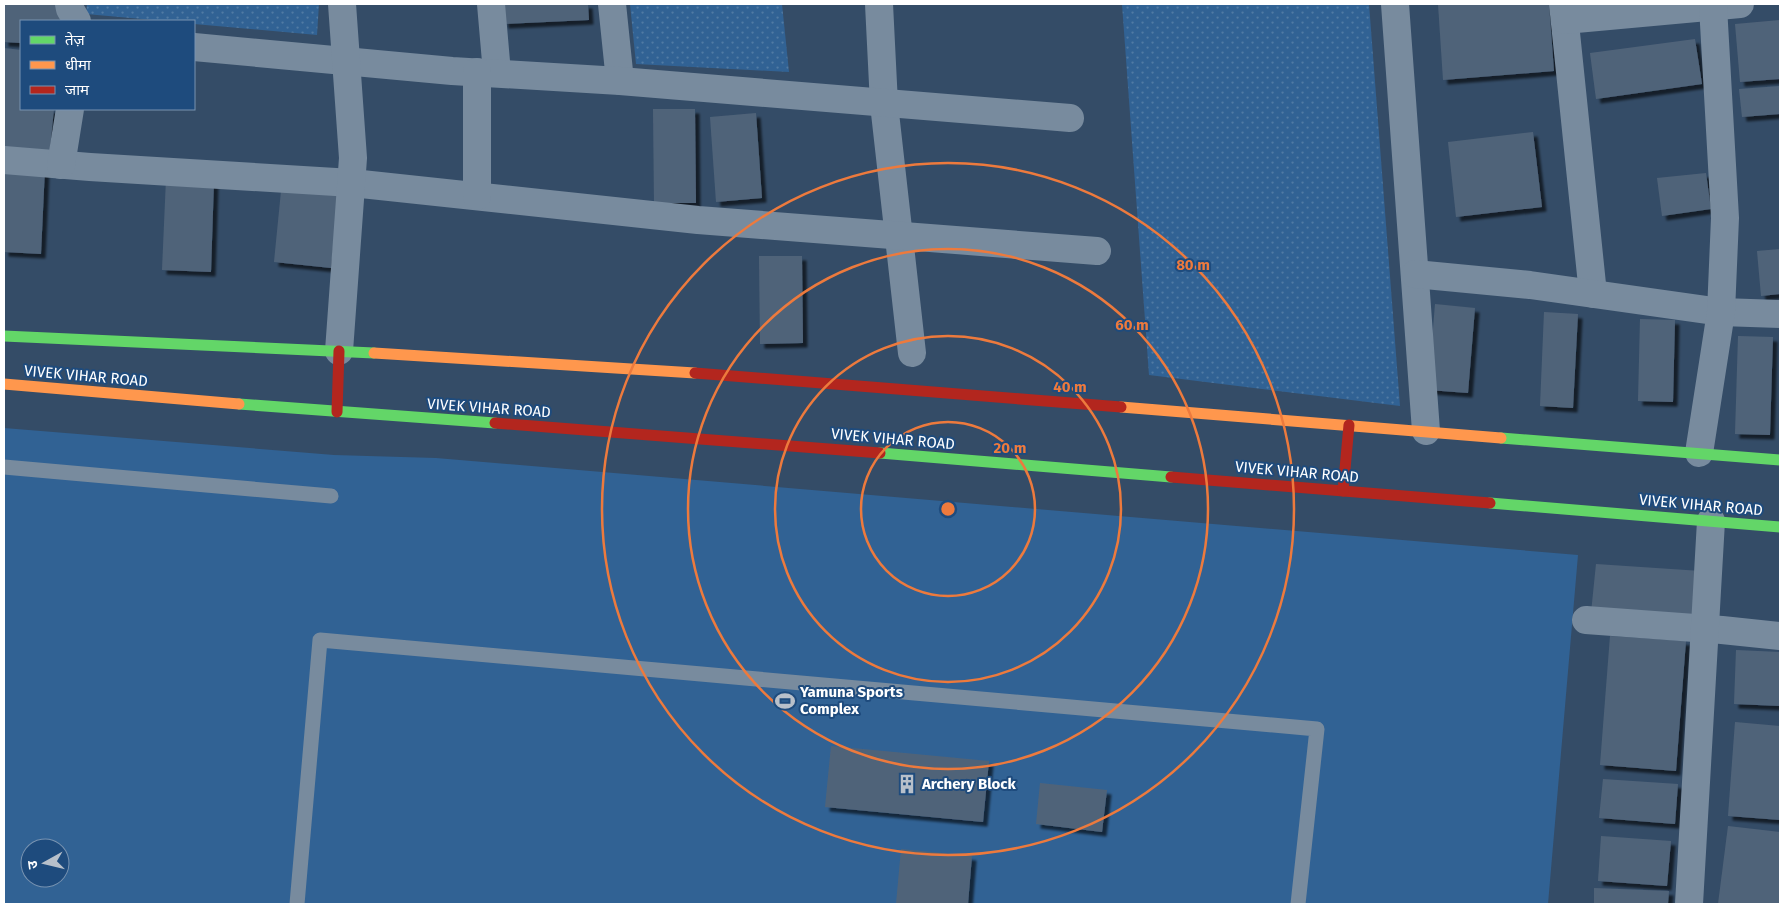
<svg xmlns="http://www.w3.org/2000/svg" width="1784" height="908" font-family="'Fira Sans','Noto Sans Devanagari',sans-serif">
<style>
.park{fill:url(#park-dots)}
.pitch{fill:#316294;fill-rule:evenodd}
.building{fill:#506379;filter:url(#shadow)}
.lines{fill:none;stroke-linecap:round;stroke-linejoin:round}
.lane{stroke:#788b9e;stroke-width:15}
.street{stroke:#788b9e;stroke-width:28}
.fast{stroke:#63d668;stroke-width:11}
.slow{stroke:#ff974d;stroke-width:11}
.jam{stroke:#b3261e;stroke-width:11}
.ring{fill:none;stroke:#ed7a3d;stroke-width:2.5}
.labels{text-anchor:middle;stroke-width:4;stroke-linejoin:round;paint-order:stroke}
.street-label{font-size:15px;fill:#fff;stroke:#1e4b7d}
.poi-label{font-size:15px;font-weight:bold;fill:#fff;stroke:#1e4b7d;text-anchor:start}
.centre{fill:#ed7a3d;stroke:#1e4b7d;stroke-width:2.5}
.ring-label{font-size:15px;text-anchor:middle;font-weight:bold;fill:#ed7a3d;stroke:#1e4b7d;stroke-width:4;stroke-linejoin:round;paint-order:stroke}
</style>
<defs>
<pattern id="park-dots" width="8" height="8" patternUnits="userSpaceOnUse" patternTransform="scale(1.25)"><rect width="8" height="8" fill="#316294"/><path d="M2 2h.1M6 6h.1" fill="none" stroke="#507aa4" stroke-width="1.8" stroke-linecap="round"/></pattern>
<filter id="shadow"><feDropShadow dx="4.5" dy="4.5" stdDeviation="1" flood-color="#0009"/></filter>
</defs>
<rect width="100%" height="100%" fill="#344c67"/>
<!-- park -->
<g class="park">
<polygon points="87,4 319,4 317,35 194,24 194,21 164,21 86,14"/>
<polygon points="630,4 782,4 789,72 636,64"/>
<polygon points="1122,4 1369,4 1400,406 1149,375"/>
</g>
<!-- pitch -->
<path class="pitch" d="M4,428l330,27 102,3 1142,97 -30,349h-1544zM30,848h30v30h-30z"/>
<!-- building -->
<g class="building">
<polygon points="4,4 61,4 60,21 21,21 21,43 4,42"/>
<polygon points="503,4 588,4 589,20 504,24"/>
<polygon points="1438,4 1549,4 1554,71 1443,80"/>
<polygon points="1780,20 1780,79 1740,82 1735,24"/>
<polygon points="1695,39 1702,84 1596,99 1590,53"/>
<polygon points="4,48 21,50 21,109 54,109 49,159 4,155"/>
<polygon points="1780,86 1780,114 1742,117 1739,89"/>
<polygon points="653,109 695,109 696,203 654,203"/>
<polygon points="756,113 762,198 716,202 710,117"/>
<polygon points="1533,132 1542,207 1456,217 1448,142"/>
<polygon points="4,166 45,168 41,254 4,252"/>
<polygon points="1706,173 1711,209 1662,216 1657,178"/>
<polygon points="166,179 214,181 211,272 162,270"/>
<polygon points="282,181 339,187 331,268 274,262"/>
<polygon points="1780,249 1780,294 1761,296 1757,251"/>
<polygon points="759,256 802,256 803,343 760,344"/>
<polygon points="1435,304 1475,308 1468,393 1428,390"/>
<polygon points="1544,312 1578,314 1573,408 1540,406"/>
<polygon points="1640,319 1675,320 1673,402 1638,401"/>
<polygon points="1738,336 1773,337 1770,435 1735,434"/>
<polygon points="1596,564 1701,571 1698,619 1591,613"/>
<polygon points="1610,636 1686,641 1676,771 1600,765"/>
<polygon points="1736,650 1780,652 1780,706 1734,704"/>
<polygon points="1735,722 1780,726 1780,820 1728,816"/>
<polygon points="831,746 989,761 983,822 825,807"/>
<polygon points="1603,779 1678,784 1675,824 1599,818"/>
<polygon points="1040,783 1107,790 1102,832 1036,824"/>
<polygon points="1728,826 1780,832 1780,904 1718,904"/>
<polygon points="1601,836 1671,841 1667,886 1598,881"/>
<polygon points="901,849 972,856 968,904 896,904"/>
<polygon points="1594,888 1669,891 1668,904 1594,904"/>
</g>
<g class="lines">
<!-- lane -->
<g class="lane">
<polyline points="4,467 331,496"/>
<polyline points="297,904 320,640 1317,729 1298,904"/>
</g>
<!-- street -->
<g class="street">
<polyline points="69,4 70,9 77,21"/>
<polyline points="491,4 497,73"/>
<polyline points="612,4 620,81"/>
<polyline points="879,4 884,104 912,353"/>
<polyline points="1395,4 1426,431"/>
<polyline points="1563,4 1593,294"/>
<polyline points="1565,20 1740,4"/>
<polyline points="194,47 452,71 620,81 1070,118"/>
<polyline points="4,160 90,167 352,183 698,220 1097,251"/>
<polyline points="61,165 70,109"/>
<polyline points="477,196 477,72"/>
<polyline points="1415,274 1530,285 1721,312 1780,314"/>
<polyline points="339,351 353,158 342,4"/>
<polyline points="1699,453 1721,312 1725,218 1713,6"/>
<polyline points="1586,620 1722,630 1780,636"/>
<polyline points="1689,904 1711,521"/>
</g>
<!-- fast -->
<g class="fast">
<polyline points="4,336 374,353"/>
<polyline points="239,404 495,423"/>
<polyline points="1501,438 1780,460"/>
<polyline points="880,453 1171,477"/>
<polyline points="1490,503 1780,527"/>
</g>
<!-- slow -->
<g class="slow">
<polyline points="374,353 695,373"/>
<polyline points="4,384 239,404"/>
<polyline points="1121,407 1501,438"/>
</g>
<!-- jam -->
<g class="jam">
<polyline points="695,373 1121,407"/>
<polyline points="337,412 339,351"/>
<polyline points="495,423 880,453"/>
<polyline points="1171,477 1490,503"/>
<polyline points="1343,491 1349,425"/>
</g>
</g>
<!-- distance rings -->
<g class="ring">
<circle cx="948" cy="509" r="87"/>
<circle cx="948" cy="509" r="173"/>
<circle cx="948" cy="509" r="260"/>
<circle cx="948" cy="509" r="346"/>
</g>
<!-- icons -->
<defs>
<symbol id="stadium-bare" viewBox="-9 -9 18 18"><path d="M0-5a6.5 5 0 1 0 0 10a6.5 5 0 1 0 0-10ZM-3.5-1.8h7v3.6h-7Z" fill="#b8c0ca" stroke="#1e4b7d" stroke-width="2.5" paint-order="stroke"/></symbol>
<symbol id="building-bare" viewBox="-9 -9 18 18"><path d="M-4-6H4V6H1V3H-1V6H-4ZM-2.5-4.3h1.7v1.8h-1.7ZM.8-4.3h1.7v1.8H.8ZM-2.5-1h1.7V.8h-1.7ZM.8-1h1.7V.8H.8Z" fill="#b8c0ca" stroke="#1e4b7d" stroke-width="2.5" paint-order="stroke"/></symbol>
</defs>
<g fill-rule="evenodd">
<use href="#stadium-bare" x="771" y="687" width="28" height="28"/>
<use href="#building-bare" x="893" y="770" width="28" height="28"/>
</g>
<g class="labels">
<!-- street labels -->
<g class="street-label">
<text transform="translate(86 376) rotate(5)" y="5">VIVEK VIHAR ROAD</text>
<text transform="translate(489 408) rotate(4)" y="5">VIVEK VIHAR ROAD</text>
<text transform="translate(893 439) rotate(5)" y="5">VIVEK VIHAR ROAD</text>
<text transform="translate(1297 472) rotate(5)" y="5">VIVEK VIHAR ROAD</text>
<text transform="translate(1701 505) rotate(5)" y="5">VIVEK VIHAR ROAD</text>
</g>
<!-- poi labels -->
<g class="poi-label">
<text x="800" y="697">Yamuna Sports<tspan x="800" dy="17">Complex</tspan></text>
<text x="922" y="789">Archery Block</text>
</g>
</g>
<circle cx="948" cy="509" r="8" class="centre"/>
<g class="ring-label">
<text x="1193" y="270">80 m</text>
<text x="1132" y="330">60 m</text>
<text x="1070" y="392">40 m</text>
<text x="1010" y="453">20 m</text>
</g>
<!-- border -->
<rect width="1784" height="908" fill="none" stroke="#ffffff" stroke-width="10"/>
<!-- legend -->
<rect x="20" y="20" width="175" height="90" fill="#1e4b7d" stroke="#7893b1"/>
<rect x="30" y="36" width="25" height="8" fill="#63d668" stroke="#7893b1"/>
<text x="65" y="45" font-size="15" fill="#ffffff">तेज़</text>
<rect x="30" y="61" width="25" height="8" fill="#ff974d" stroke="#7893b1"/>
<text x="65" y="70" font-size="15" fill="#ffffff">धीमा</text>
<rect x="30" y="86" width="25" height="8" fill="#b3261e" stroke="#7893b1"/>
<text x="65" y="95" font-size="15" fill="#ffffff">जाम</text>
<!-- north arrow -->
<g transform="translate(45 863) rotate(262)"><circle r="24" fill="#1e4b7d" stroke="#7893b1"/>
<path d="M0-4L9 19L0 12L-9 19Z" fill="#b8c0ca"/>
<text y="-8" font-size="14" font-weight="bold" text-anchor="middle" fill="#ffffff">उ</text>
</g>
</svg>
